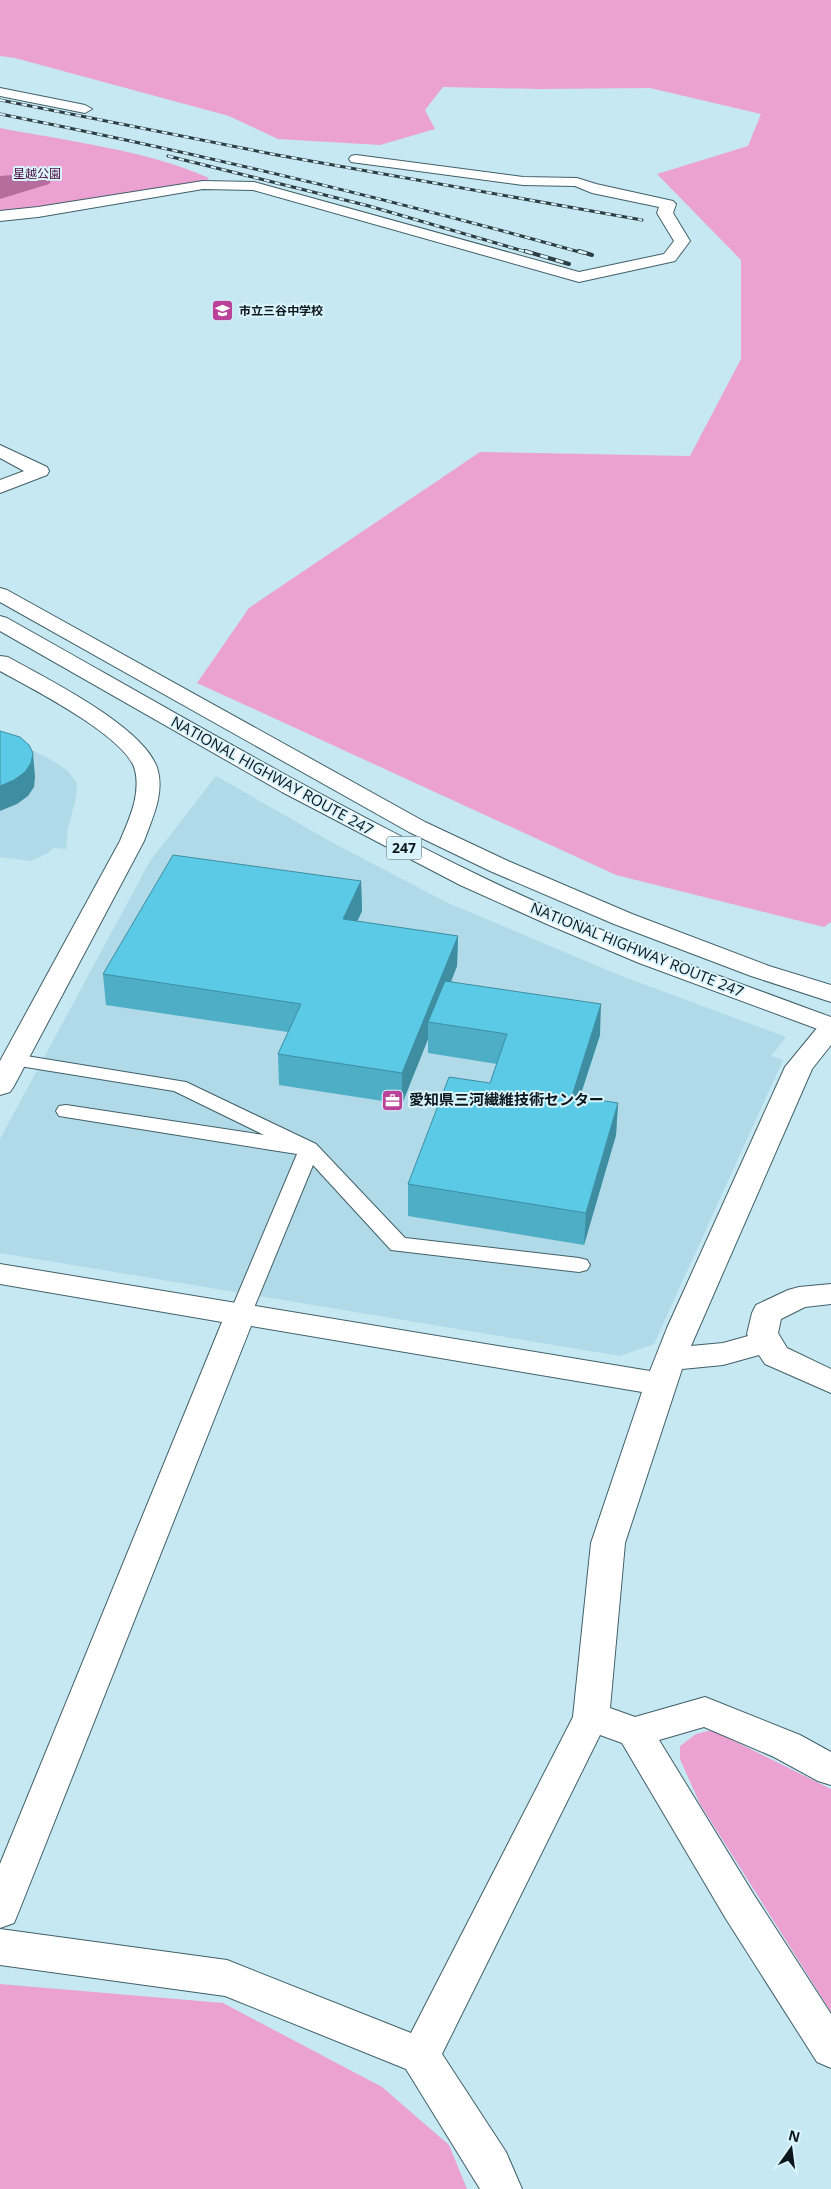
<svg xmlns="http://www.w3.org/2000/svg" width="831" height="2189" font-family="'Open Sans','Noto Sans JP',sans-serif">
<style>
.built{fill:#b0dae7}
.green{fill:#eba2d2}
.water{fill:#b46d9d}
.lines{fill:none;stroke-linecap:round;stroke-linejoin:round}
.service-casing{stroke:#416068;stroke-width:2}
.minor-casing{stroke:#416068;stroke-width:2}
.trunk-casing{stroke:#416068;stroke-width:2}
.service{fill:#fff;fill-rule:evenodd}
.minor{fill:#fff;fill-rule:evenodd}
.trunk{fill:#fff;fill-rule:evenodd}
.rail-far1-casing{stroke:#2d3d42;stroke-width:3}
.rail-casing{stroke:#2d3d42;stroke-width:4}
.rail-far1{stroke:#d9f4fc;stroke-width:2;stroke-dasharray:5.5;stroke-linecap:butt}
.rail{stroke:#d9f4fc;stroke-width:2.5;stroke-dasharray:8;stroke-linecap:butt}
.wall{fill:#4daec6}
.shaded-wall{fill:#3f8da1}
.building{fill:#5acae6;stroke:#3f8da1}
.labels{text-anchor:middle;stroke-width:4;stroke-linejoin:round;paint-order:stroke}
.far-park-label{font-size:12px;fill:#4b093b;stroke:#d9f4fc}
.far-poi-label{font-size:12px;font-weight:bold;fill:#0b171b;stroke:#d9f4fc;text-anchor:start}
.shield{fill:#d9f4fc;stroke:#49595e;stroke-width:1}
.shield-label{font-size:14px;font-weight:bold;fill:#0b171b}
.street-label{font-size:15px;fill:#0b171b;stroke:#d9f4fc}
.poi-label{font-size:15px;font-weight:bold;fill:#0b171b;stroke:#d9f4fc;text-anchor:start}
</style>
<rect width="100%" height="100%" fill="#c6e8f2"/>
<!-- built -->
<g class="built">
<polygon points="0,734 57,763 68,771 77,783 76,797 68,828 66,849 53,848 48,853 31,861 0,857"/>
<polygon points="216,776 335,844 446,902 619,975 786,1037 771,1056 783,1060 654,1344 620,1356 0,1253 0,1139 150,861"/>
</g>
<!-- green -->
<g class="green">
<polygon points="0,0 831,0 831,922 824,927 616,875 197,683 249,608 480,452 690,456 741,359 741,260 657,174 748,146 761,114 650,88 540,89 443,87 425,110 435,129 380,145 278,139 229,116 15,58 0,56"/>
<path d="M0,128c67,13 146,22 209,50l-6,7 -203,31z"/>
<polygon points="712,1730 831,1789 831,2012 700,1804 680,1759 680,1746 696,1734"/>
<polygon points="0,1984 223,2003 382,2087 449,2145 467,2189 0,2189"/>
</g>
<!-- water -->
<polygon class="water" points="35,173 49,173 53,178 49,184 0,199 0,176"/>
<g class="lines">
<defs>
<polygon id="service" points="14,1054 186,1082 316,1144 405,1238 579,1258 587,1260 590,1265 587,1270 579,1272 391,1250 313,1165 251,1315 248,1320 240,1323 232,1320 229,1315 297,1154 59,1116 56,1111 59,1106 66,1105 264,1135 174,1091 7,1064 4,1060 7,1056"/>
<g id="minor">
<polygon points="0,88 85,105 92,109 85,113 0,96"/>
<polygon points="356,155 523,177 577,178 596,184 673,201 676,204 673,213 690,241 675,261 579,282 253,190 203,189 38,217 0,221 0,211 38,207 203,181 254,182 579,272 664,254 674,241 657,213 659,207 592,193 575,186 523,185 351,162 349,159 351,156"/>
<polygon points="0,445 47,467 49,471 47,475 0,493 0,480 24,471 0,458"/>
<path d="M0,656l8,1c37,21 140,71 150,114 6,24 -6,48 -14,70l-130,245 -4,6 -10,3v-34l120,-220c9,-22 21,-46 15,-71 -8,-33 -104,-82 -135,-99z"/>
<polygon points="831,1020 831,1045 812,1069 691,1346 723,1343 748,1336 747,1334 752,1313 756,1305 788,1290 799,1287 831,1284 831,1304 805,1307 781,1319 778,1333 787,1348 831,1369 831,1393 765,1364 759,1355 723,1365 682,1369 625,1543 610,1708 635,1717 705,1697 800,1735 831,1752 831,1785 818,1781 774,1757 704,1727 659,1740 754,1895 831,2014 831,2068 817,2062 726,1919 622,1743 600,1735 442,2054 506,2152 522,2189 480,2189 406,2069 225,1996 0,1965 0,1929 227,1960 411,2033 573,1717 591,1543 642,1392 251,1326 19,1911 14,1923 0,1928 0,1864 222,1322 0,1284 0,1264 650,1371 667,1328 785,1067 822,1022"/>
</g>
<g id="trunk">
<polygon points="0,588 7,590 425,822 508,861 632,914 769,966 831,985 831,1002 751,976 614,924 490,871 409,832 0,602"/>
<path d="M0,616l7,2c155,87 309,178 469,256 115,56 235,99 355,143v17l-192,-71 -90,-38 -89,-40 -178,-93 -282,-161z"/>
</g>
</defs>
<!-- service casing -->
<use href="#service" class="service-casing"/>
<!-- minor casing -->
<use href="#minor" class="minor-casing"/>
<!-- trunk casing -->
<use href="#trunk" class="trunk-casing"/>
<!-- service -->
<use href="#service" class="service"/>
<!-- minor -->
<use href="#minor" class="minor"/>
<!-- trunk -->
<use href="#trunk" class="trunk"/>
<defs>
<g id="rail-far1">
<polyline points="0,100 277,155 642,220"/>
<path d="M0,114c196,39 391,85 583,139"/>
<polyline points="168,156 369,206 530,253"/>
</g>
<g id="rail">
<polyline points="525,251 569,264"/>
<polyline points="579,251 592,255"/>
</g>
</defs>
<!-- rail-far1 casing -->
<use href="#rail-far1" class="rail-far1-casing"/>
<!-- rail casing -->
<use href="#rail" class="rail-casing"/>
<!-- rail-far1 -->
<use href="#rail-far1" class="rail-far1"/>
<!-- rail -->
<use href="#rail" class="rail"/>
</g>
<!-- wall -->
<polygon class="wall" points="361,881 362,911 357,921 458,936 457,966 451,981 600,1035 580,1097 618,1103 616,1135 584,1245 408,1216 408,1184 490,1083 497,1064 428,1053 428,1039 402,1104 279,1085 278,1054 288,1032 106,1005 103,974"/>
<!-- shaded-wall -->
<g class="shaded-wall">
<polygon points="33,753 35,777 34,787 28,796 17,804 0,811 0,786"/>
<polygon points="361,881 362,911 344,950 343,919"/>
<polygon points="458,936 457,966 435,1023 428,1022 428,1039 402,1104 402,1073"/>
<polygon points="601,1004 600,1035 570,1127 572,1096"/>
<polygon points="618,1103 616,1135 584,1245 586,1213"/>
</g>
<!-- building -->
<g class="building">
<polygon points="0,731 20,737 29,745 33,753 31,763 25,772 14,780 0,786"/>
<polygon points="173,855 361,881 343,919 458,936 402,1073 278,1054 301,1004 103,974"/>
<polygon points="445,981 601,1004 572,1096 618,1103 586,1213 408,1184 449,1077 490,1083 507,1034 428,1022"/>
</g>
<!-- icons -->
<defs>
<symbol id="school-square" viewBox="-11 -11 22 22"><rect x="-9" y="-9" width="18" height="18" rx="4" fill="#ba4399" stroke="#d9f4fc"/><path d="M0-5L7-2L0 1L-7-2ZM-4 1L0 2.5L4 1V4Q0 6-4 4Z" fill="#fff"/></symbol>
<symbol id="office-square" viewBox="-11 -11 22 22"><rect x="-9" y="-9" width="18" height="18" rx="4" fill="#ba4399" stroke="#d9f4fc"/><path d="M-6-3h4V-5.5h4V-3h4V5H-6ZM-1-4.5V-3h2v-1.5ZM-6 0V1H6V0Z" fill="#fff"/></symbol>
</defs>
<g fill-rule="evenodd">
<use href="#school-square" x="210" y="298" width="25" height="25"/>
<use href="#office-square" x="380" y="1088" width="25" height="25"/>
</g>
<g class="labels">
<!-- far-park labels -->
<g class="far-park-label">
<text x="37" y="178">星越公園</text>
</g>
<!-- far-poi labels -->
<g class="far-poi-label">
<text x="239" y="315">市立三谷中学校</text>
</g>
<!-- shield labels -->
<rect class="shield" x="386.5" y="836.5" width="35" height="23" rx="4"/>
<g class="shield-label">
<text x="404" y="853">247</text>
</g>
<!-- street labels -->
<g class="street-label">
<text transform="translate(272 776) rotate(29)" y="5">NATIONAL HIGHWAY ROUTE 247</text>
<text transform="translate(637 950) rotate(22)" y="5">NATIONAL HIGHWAY ROUTE 247</text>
</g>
<!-- poi labels -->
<g class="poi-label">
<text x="409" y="1105">愛知県三河繊維技術センター</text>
</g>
</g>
<!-- north arrow -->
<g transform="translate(791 2149) rotate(14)" stroke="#d9f4fc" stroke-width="4" paint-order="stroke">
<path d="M0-4L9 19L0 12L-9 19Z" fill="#0b171b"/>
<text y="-8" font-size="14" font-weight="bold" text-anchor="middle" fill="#0b171b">N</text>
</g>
</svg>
